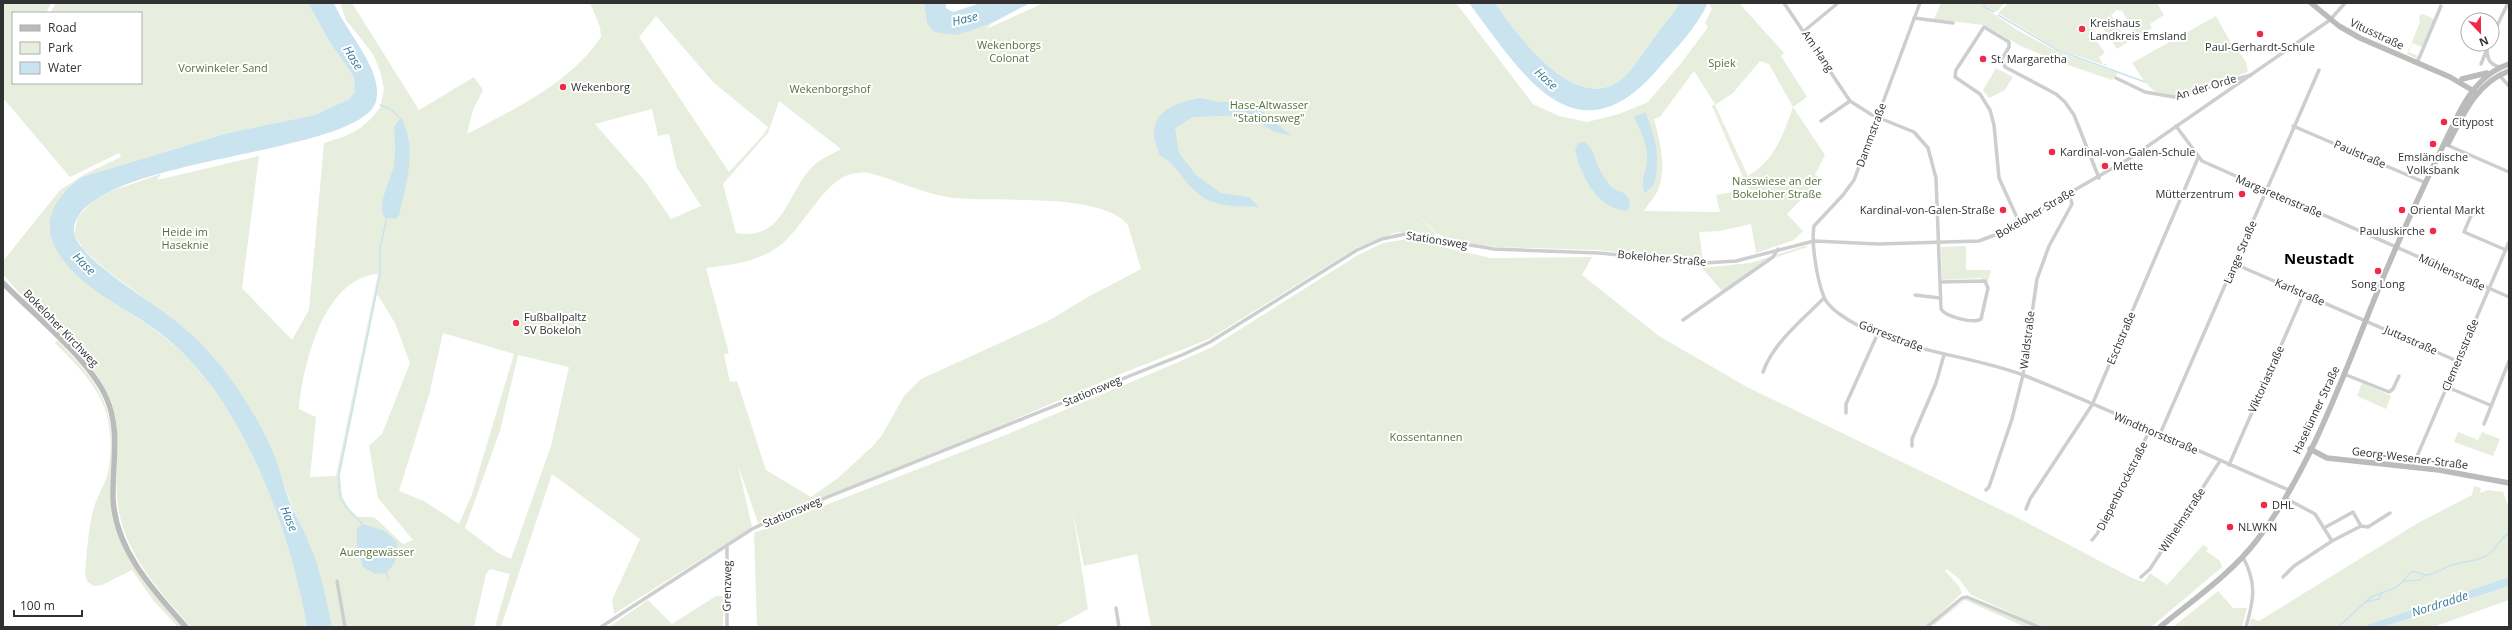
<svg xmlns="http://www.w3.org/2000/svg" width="2512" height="630" font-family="'Open Sans',sans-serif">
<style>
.green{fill:#e8eede;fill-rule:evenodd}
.water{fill:#c9e3ef}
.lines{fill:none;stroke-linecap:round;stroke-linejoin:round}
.stream{stroke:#c9e3ef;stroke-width:1.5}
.street{stroke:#cecece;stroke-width:3.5}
.secondary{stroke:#bbb;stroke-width:5.5}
.poi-dot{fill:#f12948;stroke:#fff;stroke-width:1.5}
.labels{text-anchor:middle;stroke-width:4;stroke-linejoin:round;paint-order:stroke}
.poi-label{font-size:11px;fill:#313131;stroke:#fff;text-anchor:start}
.street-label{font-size:11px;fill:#313131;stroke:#fff}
.park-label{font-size:11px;fill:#58703a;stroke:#fff}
.water-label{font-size:12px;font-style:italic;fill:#387b99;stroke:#fff}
.district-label{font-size:15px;font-weight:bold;fill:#000;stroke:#fff}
</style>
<rect width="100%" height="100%" fill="#fff"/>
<!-- green -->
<g class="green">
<path d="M3,3h48l-5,10h-33v70h128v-70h-91l6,-10h252l21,38 25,36 1,15 -6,7 -34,16 -87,18 -146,44 -33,49c18,62 82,80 126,120 73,68 116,185 132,281h-116c-33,-37 -70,-77 -74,-129 -3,-35 7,-70 -9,-104 -14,-30 -41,-52 -64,-75 -15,-14 -28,-30 -41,-45v-13l57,-71 25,-16 36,-17 -2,-4 -49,24 -67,-79z"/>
<path d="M340,3h12l67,107 55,-33 9,13 -10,20 -6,24c49,-26 102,-50 134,-97l-1,-10 -10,-24h334l3,20 46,7 19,-7 -6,6 58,-26h412l77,101 26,12 28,6 32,-8 29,-12 34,-40 26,-35 -3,-4 7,-14 -4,-6h31l45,50 -3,3 26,41 -14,10 32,48 -10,20 7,3 -35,36 16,17 -9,9 -38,13 -5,-29 -31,7 -21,1 4,29 -105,-11 -102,-3 -44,-6 -16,-8 -27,-25 27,26 -3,2 -19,-5 -20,2 -38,15 -147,91 -91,36 -114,49 -246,99 -20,-58 14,62 -138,87 -2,-14 28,-61 -88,-65 -51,153h-6l15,-53 -20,-5 -4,5 -12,53h-142l-21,-80 -23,-51 -12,-36 -26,-50 -43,-60 -46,-40 -55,-40 -22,-20 -10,-16 4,-17 16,-17 17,-9 50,-17 -4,6 102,-24 -17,132 50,52 17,-30 15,-167c27,-8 40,-13 57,-37h2l-2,-1 3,-17 -4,-17 -7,-17 -27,-34zM656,16l58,67 54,44 -5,8 -34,37 -90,-135zM1760,61l9,3 24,43c-10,28 -18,53 -45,69l-33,-71 18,-12zM1694,71l21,33 -3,2 36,83 -32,6 4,17 -76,-1c4,-7 11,-14 14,-21 9,-23 2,-48 -4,-71l6,-2zM779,101l62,48c-9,5 -19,9 -27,16 -28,27 -28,76 -78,68l-13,-49 45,-51zM652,109l6,27 11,-2 8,34 24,38 -30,13 -26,-38 -50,-57zM866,172c28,7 53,20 81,25 42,7 153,-7 181,28l13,44 -53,28 -40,24 -127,58 -17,17 -22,39 -8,10 -36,33 -27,19 -45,-27 -29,-89 -7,1 -6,-27 5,-2 -23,-85c25,-3 51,-6 72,-21 23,-16 45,-64 70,-72 5,-2 12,-2 18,-3zM378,274l-42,202 -26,1 6,-60 -17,-8c4,-44 24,-131 79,-135zM377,294l18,29 15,40 -28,71 -13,12 9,52 35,42 -10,4 -29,-27h-17l-8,-8 -7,-13 -2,-21zM443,333l71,21 -42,140 -13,30 -35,-23 -25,-10 30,-96zM518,355l51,12 -18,79 -40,113 -13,-6 -33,-25 35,-97z"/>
<path d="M1495,3h185c-8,14 -19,26 -29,39 -13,17 -22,38 -44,45 -43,13 -92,-55 -112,-84z"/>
<polygon points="1941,3 2005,3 1996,12 1982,6 2019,31 2056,51 2118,73 2112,80 2059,62 2021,46 1984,25 1934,19"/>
<polygon points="2008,3 2157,3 2164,15 2150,24 2152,28 2138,37 2122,11 2117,10 2111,15 2128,42 2117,49 2099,22 2092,26 2094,30 2091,32 2105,53 2099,57 2103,65 2106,63 2107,66 2057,49 1998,13"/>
<polygon points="2423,14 2434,19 2422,47 2412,43 2409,52 2418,56 2417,59 2407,54 2420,22 2419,16"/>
<path d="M2216,16l17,31 2,-1 11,16 2,10 -70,24c-27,1 -32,-13 -46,-33z"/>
<polygon points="1996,68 2013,77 2005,90 1989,98 1983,90"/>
<polygon points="1407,239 1491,258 1592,257 1582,275 1659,336 1747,387 2020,519 2132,578 2144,582 2150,573 2167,585 2203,545 2208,548 2206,551 2220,561 2222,567 2151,627 2043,627 1971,595 1959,579 1947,569 1945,571 1959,586 1962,593 1926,627 1151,627 1137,554 1084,566 1073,512 1088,609 1055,627 757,627 754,533 1008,434 1181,361 1212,347 1358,255 1383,243"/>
<polygon points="1804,246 1808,247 1773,258 1722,291 1702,268 1750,263"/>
<polygon points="1966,246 1966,270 1991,270 1988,282 1980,278 1942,280 1941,247"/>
<path d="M57,340c35,36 57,60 55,113 -1,19 -4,40 0,58 2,9 7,18 10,26 17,40 32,58 61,90h-5l-25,-27 -21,-30 -30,15 -9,1 -6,-5 -2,-7c2,-21 3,-43 8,-64 4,-14 14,-28 16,-43 8,-60 -15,-85 -54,-124z"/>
<polygon points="2362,383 2391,396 2386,409 2357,396"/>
<polygon points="2458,432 2478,440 2482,432 2500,439 2493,456 2454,442"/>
<polygon points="2474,486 2481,488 2480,493 2488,490 2503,492 2509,508 2509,577 2361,627 2249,627 2251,618 2259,621 2418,523 2472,495"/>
<polygon points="2509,586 2509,600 2433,627 2383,627"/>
<polygon points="2218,591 2233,608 2247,608 2242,627 2173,627"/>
<polygon points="716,596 723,596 723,627 609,627 648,600 672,624"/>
<polygon points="1965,599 1970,599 2034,627 2025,627 1965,600 1934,625 1932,624"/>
</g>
<!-- water -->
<g class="water">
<path d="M308,3h26c11,28 50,67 42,98 -15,56 -290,54 -302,127 -4,25 69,68 87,82 16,12 33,25 46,40 27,29 56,75 70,112 4,12 7,24 11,36 7,16 16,31 22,47 11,26 16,55 22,82h-25c-17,-99 -65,-231 -147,-294 -35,-27 -86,-46 -106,-88 -13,-29 6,-52 28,-68l146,-44 87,-18 34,-16 6,-7 -1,-15 -25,-36z"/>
<polygon points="924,3 946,3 946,8 953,12 981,3 1030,3 992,23 973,30 956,35 934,32 927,23"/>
<path d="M1469,3h26c20,29 69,97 112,84 20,-6 30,-26 42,-42 10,-15 22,-27 31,-42h28c-13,27 -32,45 -51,67 -83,96 -138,-1 -188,-67z"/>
<path d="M1200,98l20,4h30l42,34 -17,-4 -29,-17 -53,2 -18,11 4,25 17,22 25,18 28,4 10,10c-24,-1 -47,1 -65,-17 -13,-12 -18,-27 -35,-35 -1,-7 -6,-18 -5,-25 3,-23 28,-28 46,-32z"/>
<path d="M1645,112c11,24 16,47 9,73l-9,8c-6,-12 2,-21 2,-34 1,-15 -7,-28 -13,-42z"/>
<path d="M401,118c17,30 5,66 -2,98l-4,3 -11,-2c-7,-15 7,-36 10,-52 2,-13 1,-25 0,-38z"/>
<path d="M1585,142c10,8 10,21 17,32 3,4 8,13 12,15 7,3 11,3 15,10l1,8 -4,4c-30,-3 -46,-37 -51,-62l3,-6z"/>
<path d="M363,524l22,7 11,10c5,13 -1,23 -10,32l-11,1 -12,-7 -6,-20v-19z"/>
<polygon points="2509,577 2509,586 2383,627 2361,627"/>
</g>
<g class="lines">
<!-- stream -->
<g class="stream">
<polyline points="1984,3 1984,7 1994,12"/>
<polyline points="1998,15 2057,50 2145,82"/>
<polyline points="380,105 392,110 401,119"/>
<path d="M364,526c-18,-22 -27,-18 -25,-52l41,-200v-26l7,-31"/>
<polyline points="386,573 389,579"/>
<polyline points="2403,581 2412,571 2426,575"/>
<polyline points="2365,602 2379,599 2381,593"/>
<path d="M2338,627l33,-30 26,-10 6,-6 17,-1 6,-5c9,0 15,-6 23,-9 13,-6 29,-3 41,-13 8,-6 10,-15 19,-20"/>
</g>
<!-- street -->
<g class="street">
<path d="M1784,3l66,98 22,14 42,17 14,16 8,30 5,131c5,8 33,15 40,10l7,-31 -3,-7 -45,1"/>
<path d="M1920,3l-66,177 -11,15 -29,31c-3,17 3,54 10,71 2,6 9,12 14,16 51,38 127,40 185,62 90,35 178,78 266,115"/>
<polyline points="1914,18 1953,23"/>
<polyline points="1804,31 1838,3"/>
<polyline points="2492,36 2508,3"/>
<path d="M2487,49c0,10 3,16 13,18"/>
<polyline points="2417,63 2441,6"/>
<polyline points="2481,64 2489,44"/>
<polyline points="2499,75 2509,86"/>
<polyline points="2116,78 2145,92 2174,97 2251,75"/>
<polyline points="1821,121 1850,101"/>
<polyline points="2176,126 2202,161 2509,297"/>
<polyline points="2293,126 2426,183"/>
<polyline points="2447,145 2509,172"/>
<polyline points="2473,211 2464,232 2506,250"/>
<polyline points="2019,222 1999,178 1994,125 1990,110 1980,94 1955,77 1956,70 1984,27 2009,42 2009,47 2002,59 2005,67 2056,94 2065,102 2074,115 2099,178"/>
<polyline points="2235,264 2457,361"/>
<polyline points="1915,295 1940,298"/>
<polyline points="1683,320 1773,257 1778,249"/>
<path d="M1763,372c10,-29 40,-53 61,-74"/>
<polyline points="2344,374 2389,392 2393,389 2399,376"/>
<polyline points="2447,387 2490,405"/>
<polyline points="1846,413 1846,404 1878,333"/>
<polyline points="2484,424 2509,361"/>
<polyline points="2160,434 2319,70"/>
<polyline points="1912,446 1912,439 1936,383 1944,355"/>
<polyline points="2229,465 2304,293"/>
<polyline points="2412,468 2509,242"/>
<polyline points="1986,490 1989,487 2012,419 2023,375 2037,279 2049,246 2072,204 2069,193"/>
<polyline points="2285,498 2315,514 2332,541"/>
<polyline points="2026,509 2030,499 2092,405 2198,158"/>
<polyline points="2324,528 2353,512 2361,526"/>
<polyline points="2092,540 2097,534 2150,430"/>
<path d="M2243,557c14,27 11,42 3,70"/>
<polyline points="2141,577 2150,569 2220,461"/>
<polyline points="2283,577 2294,566 2332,541 2361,526 2368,527 2390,513"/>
<polyline points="337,581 345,627"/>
<polyline points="1116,608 1119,627"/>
<polyline points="601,627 752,529 775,518 1182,355 1210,342 1357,250 1382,239 1405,234 1494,249 1599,253 1704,263 1736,261 1814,241 1878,244 1979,241 2000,233 2132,157 2330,20 2345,3"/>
<polyline points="727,627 727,546"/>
<polyline points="1927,627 1962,598 1967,597 2039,627"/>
</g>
<!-- secondary -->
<g class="secondary">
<polyline points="2311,3 2339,26 2360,38 2450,77 2477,93"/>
<polyline points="2462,79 2487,73"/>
<path d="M2448,144c15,-29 28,-61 61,-73"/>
<path d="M3,283c29,30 87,77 103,114 15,33 6,67 7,101 2,52 41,93 73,129"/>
<polyline points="2310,449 2327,458 2439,470 2509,483"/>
<path d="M2160,627c33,-27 71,-53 97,-87 52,-67 87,-166 119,-245 25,-62 54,-123 83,-182 11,-22 26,-41 50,-49"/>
</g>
</g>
<!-- markers -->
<g class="poi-dot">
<circle cx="2082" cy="29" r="4"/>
<circle cx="2260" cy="34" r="4"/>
<circle cx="1983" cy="59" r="4"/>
<circle cx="563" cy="87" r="4"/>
<circle cx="2444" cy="122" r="4"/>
<circle cx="2433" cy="144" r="4"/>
<circle cx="2052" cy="152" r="4"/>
<circle cx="2105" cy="166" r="4"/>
<circle cx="2242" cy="194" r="4"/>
<circle cx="2003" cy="210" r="4"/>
<circle cx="2402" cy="210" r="4"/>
<circle cx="2433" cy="231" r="4"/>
<circle cx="2378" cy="271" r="4"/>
<circle cx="516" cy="323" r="4"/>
<circle cx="2264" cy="505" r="4"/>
<circle cx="2230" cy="527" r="4"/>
</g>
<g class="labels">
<!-- poi labels -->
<g class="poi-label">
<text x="2090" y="27">Kreishaus<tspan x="2090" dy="13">Landkreis Emsland</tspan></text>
<text x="2260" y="51" text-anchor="middle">Paul-Gerhardt-Schule</text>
<text x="1991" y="63">St. Margaretha</text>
<text x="571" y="91">Wekenborg</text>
<text x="2452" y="126">Citypost</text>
<text x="2060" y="156">Kardinal-von-Galen-Schule</text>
<text x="2433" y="161" text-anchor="middle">Emsländische<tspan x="2433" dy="13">Volksbank</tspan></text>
<text x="2113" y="170">Mette</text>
<text x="2234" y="198" text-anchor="end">Mütterzentrum</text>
<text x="1995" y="214" text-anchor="end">Kardinal-von-Galen-Straße</text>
<text x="2410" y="214">Oriental Markt</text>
<text x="2425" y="235" text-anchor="end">Pauluskirche</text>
<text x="2378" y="288" text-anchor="middle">Song Long</text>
<text x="524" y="321">Fußballpaltz<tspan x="524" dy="13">SV Bokeloh</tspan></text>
<text x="2272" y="509">DHL</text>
<text x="2238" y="531">NLWKN</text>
</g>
<!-- street labels -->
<g class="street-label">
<text transform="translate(2377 34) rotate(25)" y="4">Vitusstraße</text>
<text transform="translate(1818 51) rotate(56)" y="4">Am Hang</text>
<text transform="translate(2206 87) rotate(-17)" y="4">An der Orde</text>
<text transform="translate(1871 135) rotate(-70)" y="4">Dammstraße</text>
<text transform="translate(2360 154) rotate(23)" y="4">Paulstraße</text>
<text transform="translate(2279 196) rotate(23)" y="4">Margaretenstraße</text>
<text transform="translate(2035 213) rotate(-30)" y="4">Bokeloher Straße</text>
<text transform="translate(1437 240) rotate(9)" y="4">Stationsweg</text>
<text transform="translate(2240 252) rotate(-67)" y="4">Lange Straße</text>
<text transform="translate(1662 258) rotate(5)" y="4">Bokeloher Straße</text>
<text transform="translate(2452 272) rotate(25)" y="4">Mühlenstraße</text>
<text transform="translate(2300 292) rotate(23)" y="4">Karlstraße</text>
<text transform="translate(61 328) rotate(46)" y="4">Bokeloher Kirchweg</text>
<text transform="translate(1891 336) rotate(21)" y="4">Görresstraße</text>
<text transform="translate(2121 338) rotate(-67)" y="4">Eschstraße</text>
<text transform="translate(2027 340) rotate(-83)" y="4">Waldstraße</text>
<text transform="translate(2411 340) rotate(24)" y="4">Juttastraße</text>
<text transform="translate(2460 355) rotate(-67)" y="4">Clemensstraße</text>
<text transform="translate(2266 379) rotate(-66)" y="4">Viktoriastraße</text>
<text transform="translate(1092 391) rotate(-23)" y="4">Stationsweg</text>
<text transform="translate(2316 410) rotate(-65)" y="4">Haselünner Straße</text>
<text transform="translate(2156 433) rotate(23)" y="4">Windthorststraße</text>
<text transform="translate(2410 458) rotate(7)" y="4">Georg-Wesener-Straße</text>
<text transform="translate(2122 486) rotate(-63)" y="4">Diepenbrockstraße</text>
<text transform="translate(792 512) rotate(-23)" y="4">Stationsweg</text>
<text transform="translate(2182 520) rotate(-57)" y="4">Wilhelmstraße</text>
<text transform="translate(727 586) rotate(-89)" y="4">Grenzweg</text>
</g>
<!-- park labels -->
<g class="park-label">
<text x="1009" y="49">Wekenborgs<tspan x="1009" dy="13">Colonat</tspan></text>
<text x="1722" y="67">Spiek</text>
<text x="223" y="72">Vorwinkeler Sand</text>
<text x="830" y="93">Wekenborgshof</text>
<text x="1269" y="109">Hase-Altwasser<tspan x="1269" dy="13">"Stationsweg"</tspan></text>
<text x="1777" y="185">Nasswiese an der<tspan x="1777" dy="13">Bokeloher Straße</tspan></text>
<text x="185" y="236">Heide im<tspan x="185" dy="13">Haseknie</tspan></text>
<text x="1426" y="441">Kossentannen</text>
<text x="377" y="556">Auengewässer</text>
</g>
<!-- water labels -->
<g class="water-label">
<text transform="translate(965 19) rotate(-14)" y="4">Hase</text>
<text transform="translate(353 58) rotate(58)" y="4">Hase</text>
<text transform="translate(1546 79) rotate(42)" y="4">Hase</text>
<text transform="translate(84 264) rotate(45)" y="4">Hase</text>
<text transform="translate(289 519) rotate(67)" y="4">Hase</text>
<text transform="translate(2440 604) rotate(-18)" y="4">Nordradde</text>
</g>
<!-- district labels -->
<g class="district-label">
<text x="2319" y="264">Neustadt</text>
</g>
</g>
<!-- border -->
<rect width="2512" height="630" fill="none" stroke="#313131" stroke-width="8"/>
<!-- legend -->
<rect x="12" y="12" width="130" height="72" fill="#ffffff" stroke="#adadad"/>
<rect x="20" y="25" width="20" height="6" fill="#bbbbbb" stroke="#adadad"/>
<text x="48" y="32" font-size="12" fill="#313131">Road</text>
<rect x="20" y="42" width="20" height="12" fill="#e8eede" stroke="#adadad"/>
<text x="48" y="52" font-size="12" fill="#313131">Park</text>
<rect x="20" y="62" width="20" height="12" fill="#c9e3ef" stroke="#adadad"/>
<text x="48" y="72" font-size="12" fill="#313131">Water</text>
<!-- north arrow -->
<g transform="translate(2480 32) rotate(158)"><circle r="19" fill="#ffffff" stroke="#adadad"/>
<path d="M0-3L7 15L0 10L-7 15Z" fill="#f12948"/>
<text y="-6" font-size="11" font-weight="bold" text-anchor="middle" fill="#313131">N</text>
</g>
<!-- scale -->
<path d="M14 610v6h68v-6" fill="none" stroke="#313131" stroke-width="2"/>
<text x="20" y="610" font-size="12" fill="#313131" stroke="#ffffff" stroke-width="3" paint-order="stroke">100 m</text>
</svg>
